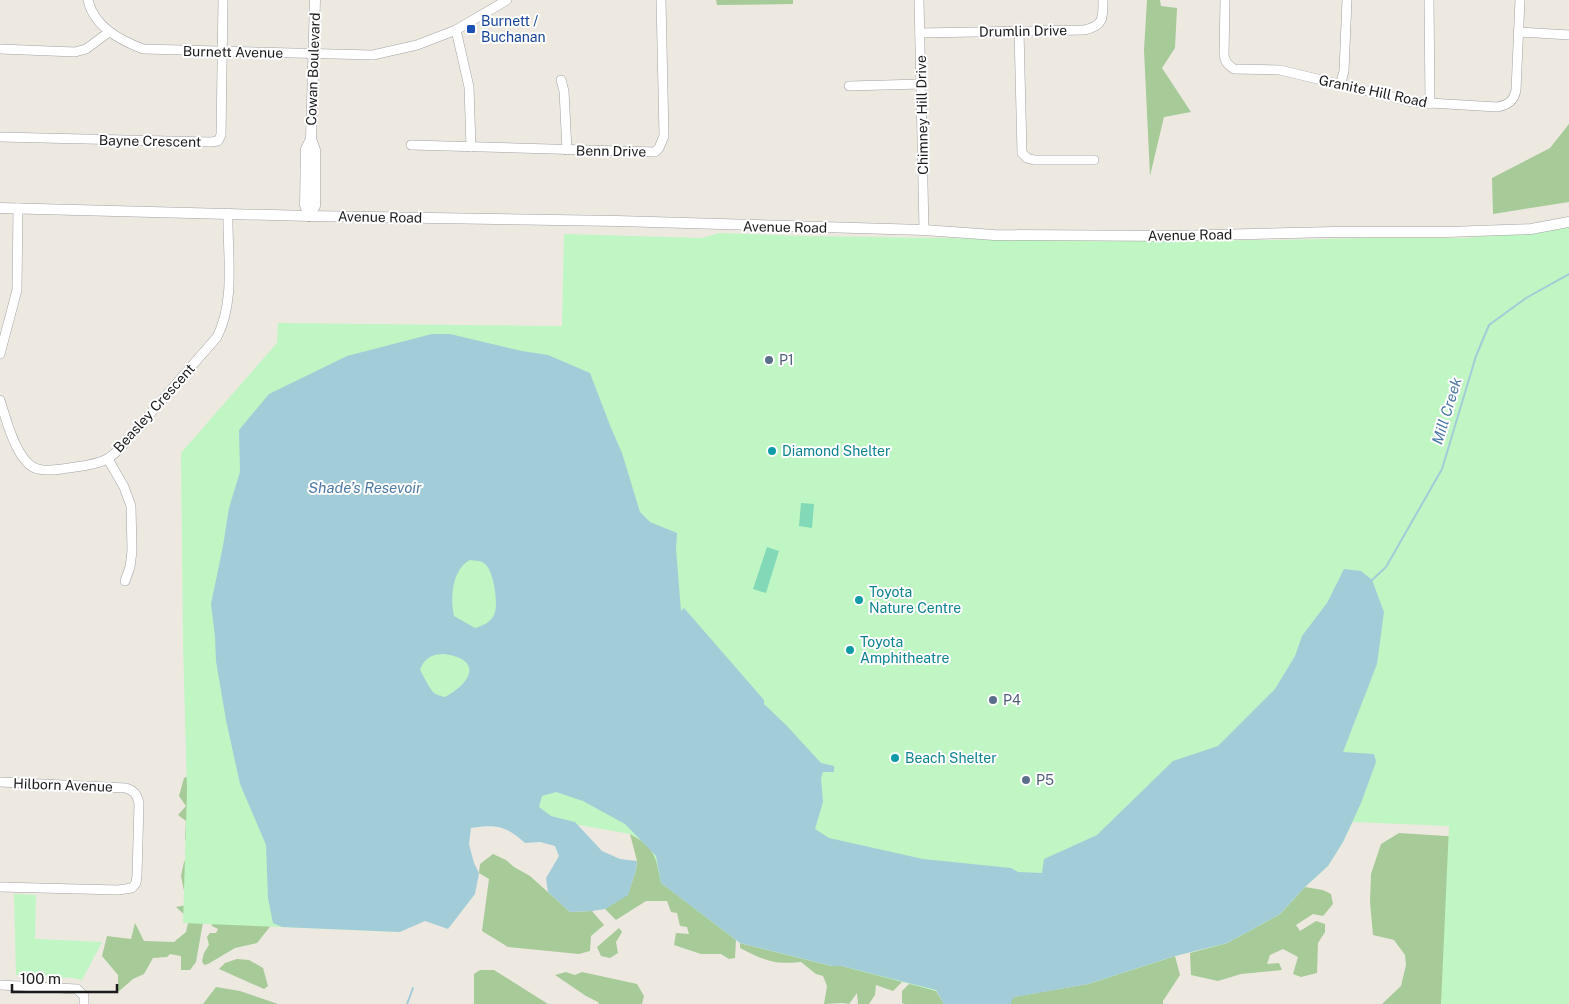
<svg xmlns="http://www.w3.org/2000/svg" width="1569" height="1004" font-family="'Public Sans',sans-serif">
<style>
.forest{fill:#a6ca98}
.park{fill:#bff6c3}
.pitch{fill:#82d9b8}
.water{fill:#a3ccd9;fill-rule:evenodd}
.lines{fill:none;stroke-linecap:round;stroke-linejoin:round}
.stream{stroke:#a3ccd9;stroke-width:2}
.minor-casing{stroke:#a2a2a2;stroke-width:10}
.tertiary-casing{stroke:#a2a2a2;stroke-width:11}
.minor{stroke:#fff;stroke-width:9}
.tertiary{stroke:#fff;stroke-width:10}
.transit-dot{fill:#1a4fb4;stroke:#fff;stroke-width:2}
.service-dot{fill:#5c6f8a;stroke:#fff;stroke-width:2}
.culture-dot{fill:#0f9aa8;stroke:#fff;stroke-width:2}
.labels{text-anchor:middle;stroke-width:4;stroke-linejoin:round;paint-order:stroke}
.transit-label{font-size:14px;fill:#164399;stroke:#fff;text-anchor:start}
.street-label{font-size:14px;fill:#1b1b1b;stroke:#fff}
.service-label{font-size:14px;fill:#4e5e75;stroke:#fff;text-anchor:start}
.culture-label{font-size:14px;fill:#0d838f;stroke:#fff;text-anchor:start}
.water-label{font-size:15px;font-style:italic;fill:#4d79a6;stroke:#fff}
</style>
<rect width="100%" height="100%" fill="#ede9e1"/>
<!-- forest -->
<g class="forest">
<polygon points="716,0 793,0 793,4 717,5"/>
<polygon points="1147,0 1160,0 1161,6 1177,8 1175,48 1162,68 1191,112 1164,117 1150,176 1144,50"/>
<polygon points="1569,124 1569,202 1493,214 1492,178 1550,148"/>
<polygon points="194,773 273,923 257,943 235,948 208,964 204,965 202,961 204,953 209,945 207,937 210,933 216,933 218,929 212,926 210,916 203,922 196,962 190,970 181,970 181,956 170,954 167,957 153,958 144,974 133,979 118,992 118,975 102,956 107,936 131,939 135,923 144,941 174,942 186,932 189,919 176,907 187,905 181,876 184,862 191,852 185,839 186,821 178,815 186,806 179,796 184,778"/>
<polygon points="1399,833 1462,837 1569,1004 1382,1004 1401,986 1406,965 1405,955 1394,940 1373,935 1370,902 1371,874 1381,844"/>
<path d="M630,834c25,13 26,23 32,49l74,57 -1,18 -6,1 -8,-5h-20l-27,-9 2,-12 13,1 -2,-7 -7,-1 -3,-13 -6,-1 -4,-11h-21l-30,19 -11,-11 23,-15 8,-24 1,-9z"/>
<polygon points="493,854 506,860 514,867 530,876 570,912 592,911 604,925 591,936 590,951 579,954 508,947 482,931 489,879 479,873 480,864"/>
<polygon points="1305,887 1323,890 1331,894 1333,904 1323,916 1313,914 1296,925 1300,931 1316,921 1325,924 1325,932 1318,943 1317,973 1301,977 1293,974 1298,957 1283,949 1270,955 1267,964 1279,963 1282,970 1241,974 1218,981 1191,975 1190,953 1227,943 1280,914"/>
<polygon points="619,928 622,932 616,942 618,953 610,958 601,956 597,947"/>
<path d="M740,943l92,23h10l61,15 -10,10 -17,-6 -1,10 -6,9h-11l-1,-11 -8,11c-8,-2 -16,0 -25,0l3,-18 -4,-10 -7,-2 -15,-12c-28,3 -37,-2 -61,-14z"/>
<polygon points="1175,956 1180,975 1163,1001 1163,1004 1010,1004 1013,997 1088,984"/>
<polygon points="237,959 249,960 263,968 268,986 264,989 219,969 225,963"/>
<polygon points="480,970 494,970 548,1004 474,1004 474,974"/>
<polygon points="566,972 575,975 582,972 637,984 644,996 642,1004 599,1004 598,1002 586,996 555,975"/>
<polygon points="910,983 936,991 944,1004 905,1004 902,1003 902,991"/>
<polygon points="216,987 240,991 278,1004 203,1004"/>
</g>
<!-- park -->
<g class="park">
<path d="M1569,227v777h-128l8,-178 -96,-4 -10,20 -15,24 -23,21 -25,27 -53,29 -52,13 -87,28 -152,7 -94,-25h-10l-92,-23 -79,-60c-5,-26 -6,-36 -31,-49l-146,-26 -84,124 -217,-9 4,-132 -4,-147 -2,-191 96,-110 1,-20 284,3 2,-92 138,4 17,-5 84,3 339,5 132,-1 97,-2h95z"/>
<polygon points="14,894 36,895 35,939 102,942 82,980 73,978 16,975"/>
</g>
<!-- pitch -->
<g class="pitch">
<polygon points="801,503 814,504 812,528 799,526"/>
<polygon points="767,547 779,551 766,593 753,589"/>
</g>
<!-- water -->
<path class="water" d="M432,334h18l72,17 26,4 42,18 21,55 11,25 18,59 10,10 27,11 -1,16 5,62 3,-3 80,92v4l22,21 35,38 13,3v6h-11l-2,6 2,24 -8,27 14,9 94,21 88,9 7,4 24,1 2,-14 53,-24 76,-74 45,-15 57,-57 20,-33 7,-20 25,-33 17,-34 17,2 11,9 12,32 -7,52 -34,88 31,2 2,8 -15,41 -18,39 -15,24 -23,21 -25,27 -53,29 -52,13 -87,28 -74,13 -4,7h-66l-8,-14 -94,-24h-10l-92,-23 -79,-60 -5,-27 -31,-32 -42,-23 -27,-9 -14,4 -3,11 12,9 24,6 27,29 18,8 17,2 -1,9 -8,25 -23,14 -13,2 -22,1 -22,-20 -2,-14 13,-22 -4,-10 -15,-4 -15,1c-19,-17 -28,-19 -54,-15l-2,16 5,19 5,10 -4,21 -27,35 -23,-8 -25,11 -118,-5 -9,-4 -5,-25 -2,-53 -26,-61 -14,-64 -10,-59 -1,-25 -4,-32 12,-58 6,-38 11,-36 -1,-42 30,-36 78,-38zM470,560c5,1 11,0 15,4 9,7 14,42 9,51 -3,7 -12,11 -19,13l-21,-12c-4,-17 -2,-47 16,-56zM444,654c39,5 28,29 1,43 -4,-1 -9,-2 -12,-5 -3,-3 -12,-20 -13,-23 5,-11 12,-15 24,-15z"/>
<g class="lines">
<!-- stream -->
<g class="stream">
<polyline points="1371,581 1386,567 1442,469 1476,356 1489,325 1526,298 1569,274"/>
<polyline points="407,1004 413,988"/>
</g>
<defs>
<g id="minor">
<path d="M88,0c6,27 32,40 55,49l230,6 44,-10 39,-15 51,-30"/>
<polyline points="919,0 924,230"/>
<path d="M1225,0l-1,56c2,7 4,9 10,13l46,1 133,32 84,5c11,-2 17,-6 19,-17l4,-90"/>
<polyline points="1429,0 1430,104"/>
<polyline points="456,30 469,87 471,147"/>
<polyline points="1019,31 1022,153 1027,158 1034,160 1094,160"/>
<polyline points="1518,32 1569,35"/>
<path d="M920,33l164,-3c20,-4 19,-12 19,-30"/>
<polyline points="0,49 75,52 86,49 109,32"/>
<polyline points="561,80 564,91 567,150"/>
<polyline points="1341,83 1344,71 1347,0"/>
<polyline points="849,86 921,84"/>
<polyline points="0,137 211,142 218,141 221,135 223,0"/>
<polyline points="411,145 655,152 659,148 664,136 661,0"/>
<polyline points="0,354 17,290 18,208"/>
<path d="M0,400c6,19 17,64 38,69 11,3 21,0 31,-1 13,-2 27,-3 38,-9 6,-3 11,-9 15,-13l95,-109c19,-37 10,-84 11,-124"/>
<polyline points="108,459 124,487 131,506 132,551 130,567 125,581"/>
<path d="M0,782l126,6c8,3 11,6 13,15l-2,73 -1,7 -4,5 -14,2 -118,-3"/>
<polyline points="0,985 77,989 84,996 84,1004"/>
</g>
<g id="tertiary">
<polyline points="0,208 309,216 617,221 924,230 994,235 1174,236 1334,232 1447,232 1531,229 1569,222"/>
<polyline points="309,216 315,206 315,150 311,139 315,0"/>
<polyline points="309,216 305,205 306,149 311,139"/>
</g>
</defs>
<!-- minor casing -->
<use href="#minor" class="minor-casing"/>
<!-- tertiary casing -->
<use href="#tertiary" class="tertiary-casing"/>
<!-- minor -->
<use href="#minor" class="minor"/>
<!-- tertiary -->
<use href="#tertiary" class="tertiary"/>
</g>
<!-- markers -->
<rect class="transit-dot" x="466" y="24" width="10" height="10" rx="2.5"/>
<g class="service-dot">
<circle cx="769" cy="360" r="5"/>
<circle cx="993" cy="700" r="5"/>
<circle cx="1026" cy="780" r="5"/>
</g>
<g class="culture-dot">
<circle cx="772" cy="451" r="5"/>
<circle cx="859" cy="600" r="5"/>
<circle cx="850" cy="650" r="5"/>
<circle cx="895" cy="758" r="5"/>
</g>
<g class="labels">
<!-- transit labels -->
<g class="transit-label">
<text x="481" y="26">Burnett /<tspan x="481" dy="16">Buchanan</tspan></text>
</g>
<!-- street labels -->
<g class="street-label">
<text transform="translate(1023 31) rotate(-1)" y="5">Drumlin Drive</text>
<text transform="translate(233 52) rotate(1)" y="5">Burnett Avenue</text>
<text transform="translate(313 69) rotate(-88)" y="5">Cowan Boulevard</text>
<text transform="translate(1373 91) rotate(12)" y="5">Granite Hill Road</text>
<text transform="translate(922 115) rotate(-91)" y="5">Chimney Hill Drive</text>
<text transform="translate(150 141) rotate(1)" y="5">Bayne Crescent</text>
<text transform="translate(611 151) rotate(1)" y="5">Benn Drive</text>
<text transform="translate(380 217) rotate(1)" y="5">Avenue Road</text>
<text transform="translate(785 227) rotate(1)" y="5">Avenue Road</text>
<text transform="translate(1190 235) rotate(-1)" y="5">Avenue Road</text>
<text transform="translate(154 408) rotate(-48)" y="5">Beasley Crescent</text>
<text transform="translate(63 785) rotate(2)" y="5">Hilborn Avenue</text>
</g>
<!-- service labels -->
<g class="service-label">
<text x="779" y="365">P1</text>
<text x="1003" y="705">P4</text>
<text x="1036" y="785">P5</text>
</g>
<!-- culture labels -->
<g class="culture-label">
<text x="782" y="456">Diamond Shelter</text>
<text x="869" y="597">Toyota<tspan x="869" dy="16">Nature Centre</tspan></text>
<text x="860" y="647">Toyota<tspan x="860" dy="16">Amphitheatre</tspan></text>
<text x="905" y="763">Beach Shelter</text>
</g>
<!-- water labels -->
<g class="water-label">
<text transform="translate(1447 411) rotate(-73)" y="5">Mill Creek</text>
<text x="365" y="493">Shade’s Resevoir</text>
</g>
</g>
<!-- scale -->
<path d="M12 984v8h105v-8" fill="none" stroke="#1b1b1b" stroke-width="2.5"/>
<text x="20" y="984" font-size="15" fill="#1b1b1b" stroke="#ffffff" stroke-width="4" paint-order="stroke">100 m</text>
</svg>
